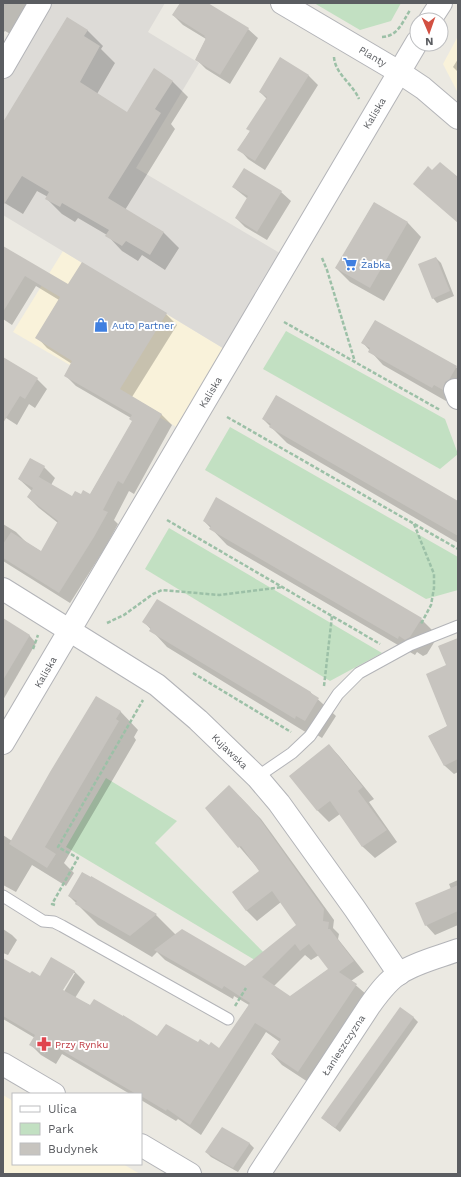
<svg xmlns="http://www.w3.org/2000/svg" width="461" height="1177" font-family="'Work Sans',sans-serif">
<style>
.commercial{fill:#f9f2da}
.industrial{fill:#dddbd7}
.green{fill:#c2e0c2}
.shadow{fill:#0003;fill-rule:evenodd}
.building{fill:#c7c4bf;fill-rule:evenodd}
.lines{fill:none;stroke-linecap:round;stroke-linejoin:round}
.service-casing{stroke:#b3b4b8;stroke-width:13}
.minor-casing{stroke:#b3b4b8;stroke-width:24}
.tertiary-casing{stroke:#b3b4b8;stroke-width:24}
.path{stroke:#9cc0a7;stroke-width:2.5;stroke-dasharray:4 2;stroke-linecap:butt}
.service{stroke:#fff;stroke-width:11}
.minor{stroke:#fff;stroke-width:22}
.tertiary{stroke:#fff;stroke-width:22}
.labels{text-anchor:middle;stroke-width:4;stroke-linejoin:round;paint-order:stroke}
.street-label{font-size:10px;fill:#5b5d61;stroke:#fff}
.shop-label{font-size:10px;fill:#366cbe;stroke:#fff;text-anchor:start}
.health-label{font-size:10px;fill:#be3a42;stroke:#fff;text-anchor:start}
</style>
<rect width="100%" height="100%" fill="#ebe9e2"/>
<!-- commercial -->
<g class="commercial">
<polygon points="458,36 458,93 443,64"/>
<polygon points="63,251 231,353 185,432 13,332"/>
<polygon points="3,1095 13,1101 13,1164 123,1164 140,1174 3,1174"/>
</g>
<!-- industrial -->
<polygon class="industrial" points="37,3 165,3 148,32 199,63 136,168 283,255 231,353 3,215 3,61"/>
<!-- green -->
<g class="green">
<polygon points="314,3 401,3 391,21 360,30"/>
<polygon points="286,331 445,419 458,454 440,469 263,369"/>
<polygon points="230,427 458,557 458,590 426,599 205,470"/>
<polygon points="169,528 382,653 330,681 145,569"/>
<polygon points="106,778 177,821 155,843 274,963 270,969 66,847"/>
</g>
<!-- shadow -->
<g class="shadow">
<polygon points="3,3 34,3 14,36 5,31 3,33"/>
<polygon points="181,3 206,3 248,29 258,38 230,84 206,69 196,59 206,39 183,25 173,15"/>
<polygon points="87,30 103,46 101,49 115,63 97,94 127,113 172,81 188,97 171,124 175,129 125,210 163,232 179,248 165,270 142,255 138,261 122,251 107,235 78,218 75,222 62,214 47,199 48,197 37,191 23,214 3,202 3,125"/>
<polygon points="280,59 309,76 318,85 265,170 248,159 239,149 250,131 267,99 260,92"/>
<polygon points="458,59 458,72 453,67"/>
<polygon points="233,187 281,192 291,201 267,240 245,227 236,218 248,199"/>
<polygon points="374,203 408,223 421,237 384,301 350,282 336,268"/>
<polygon points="3,247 68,286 166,314 177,325 132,397 161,414 172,425 134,494 129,491 114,520 118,524 105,548 70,603 3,561 3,524 16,532 27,543 42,552 58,523 39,508 28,497 32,491 19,479 31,459 44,467 55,478 51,485 72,497 81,495 90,495 133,421 131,418 76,386 65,375 72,364 47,348 37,337 59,300 36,286 12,325 3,319"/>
<polygon points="436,258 441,263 454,296 437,303 433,298"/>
<polygon points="363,343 456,367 458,369 458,398 448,398 446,401 383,365"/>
<polygon points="3,359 37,379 47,389 35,408 29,404 17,425 3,416"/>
<polygon points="263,419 458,502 458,543 287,443"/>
<polygon points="204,521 421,619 438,636 427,654 423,656 417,652 415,655 227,545"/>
<polygon points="3,620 29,635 36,643 3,700"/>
<polygon points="144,622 311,693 336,716 322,738 314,733 312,736 167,647"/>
<polygon points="458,639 458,772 454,774 445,766 429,736 448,726"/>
<polygon points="120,711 138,730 134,737 136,740 64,863 74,873 66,886 32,865 16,892 3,885 3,835 12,841"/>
<polygon points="329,745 340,757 374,799 369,802 397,842 375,858 363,847 340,814 329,822 318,811 290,776"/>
<path d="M240,797l21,22 11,15 62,86 -1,8 6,6 -1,5 26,33 -13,9 16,14 -59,87 -26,-17 -10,-11 8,-12 -14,-10 -65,103 -23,-16 -2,2 -35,-21v-6h-11l-68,-40 -6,10 -15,-9 -10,-10 4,-7 -32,-19v-43l27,-1 10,2 34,-6 11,11 -10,16 83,40 41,6 11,2 10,4 29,-45 -15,-9 -1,3 -68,-39 -8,-8 -5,5 -54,-32 -29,-29 23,-18 64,37 20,20 70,33 52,-43 -17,-23 -24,19 -11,-11 15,-38 -55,-64zM305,955l6,5 8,-5 10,14 -39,28 -16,-11zM72,973h3l-13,22 -2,-1z"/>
<polygon points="458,880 458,925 435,935 426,925 451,889 449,884"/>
<polygon points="3,929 12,935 17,940 8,955 3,953"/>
<polygon points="413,1017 418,1022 340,1132 327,1122"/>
<polygon points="249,1143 254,1148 238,1172 211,1157 206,1152"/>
</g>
<!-- building -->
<g class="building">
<polygon points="180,3 208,3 249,28 220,75 195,60 206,38 204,37 205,36 172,15"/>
<polygon points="67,17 88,30 84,36 100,46 80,82 127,112 154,68 173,81 155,109 161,113 108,198 164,232 150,255 126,241 122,246 105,236 109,230 62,203 60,207 45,199 49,192 22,176 3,206 3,122"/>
<polygon points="280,57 309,75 255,161 237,150 250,131 246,129 267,97 259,92"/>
<polygon points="440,162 458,177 458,223 413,184 428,166 432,170"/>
<polygon points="244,168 282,191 257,232 235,218 248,196 232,187"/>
<polygon points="374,202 408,222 370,288 335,268"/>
<polygon points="3,246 68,284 82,262 167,313 120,389 162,414 123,484 118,481 103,510 108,512 94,537 59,593 3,558 3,544 11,532 41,551 58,521 27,497 33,488 18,479 30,458 45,466 35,484 39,477 72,496 75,491 81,494 83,490 90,494 132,421 129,419 132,415 64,376 72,361 35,338 60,297 25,276 3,312"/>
<polygon points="436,257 450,291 432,299 418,264"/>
<polygon points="375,320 457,366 449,380 445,382 443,390 434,385 432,388 368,352 370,348 361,343"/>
<polygon points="3,357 38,378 25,399 20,396 3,423"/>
<polygon points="276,395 458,501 458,536 269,427 271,424 262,419"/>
<polygon points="216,497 422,618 410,637 405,640 399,636 398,639 209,529 211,526 203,521"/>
<polygon points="157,599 311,692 311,693 319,698 305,721 296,716 295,719 149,631 151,628 142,622"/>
<polygon points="3,618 30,635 3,680"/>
<polygon points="458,638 458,759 444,766 428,736 447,726 426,674 446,665 438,646"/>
<polygon points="96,696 121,711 116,719 119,721 45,847 56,854 47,868 9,844 50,772"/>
<polygon points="329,744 363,787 358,791 387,830 362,847 330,801 317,811 289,776"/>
<path d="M229,785l21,22 12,15 62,87 -1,12 6,1 -1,7h2l24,32 -15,11 18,12 -59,88 -27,-18 10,-15 -26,-16 -65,102 -23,-16 -1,2 -25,-15v-2h-5l-85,-50 -6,10 -16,-9 6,-10 -32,-19v-58l27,15 2,-2 8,5 11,-19 24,14 -12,19 27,15 4,-6 29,17v-1l34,21 9,-12 32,18 2,-3 9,6 2,-3 8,6 31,-45 -26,-17 -2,3 -68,-39 28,-21 63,37 51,-41 -24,-34 -26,20 -14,-19 27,-21 -18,-25 -3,2 -33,-40zM295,944l5,7 9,-7 19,25 -38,27 -28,-19z"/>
<polygon points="82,872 91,877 91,876 157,914 130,936 75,904 77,901 68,896"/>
<polygon points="458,885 458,911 425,926 415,903"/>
<polygon points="400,1007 414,1017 335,1128 321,1118"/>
<polygon points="222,1127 250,1143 233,1168 205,1152"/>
</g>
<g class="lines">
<defs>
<g id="service">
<polyline points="257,777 292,753 310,736 338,694 359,673 410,645 458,626"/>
<polyline points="3,896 43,921 54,922 62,926 228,1019"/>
</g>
<g id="minor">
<polyline points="3,67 40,3"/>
<polyline points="455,390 458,398"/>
<polyline points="3,589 157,685 198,720 257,777 279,803 355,909 399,974"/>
<polyline points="3,1064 54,1094"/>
<polyline points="141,1145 190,1174"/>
<path d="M259,1174l111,-169c8,-11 18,-25 30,-32 17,-11 39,-16 58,-23"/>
</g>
<g id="tertiary">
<polyline points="282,3 399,72 423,88 458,118"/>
<polyline points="430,20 441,3"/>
<polyline points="3,743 417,42"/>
</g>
</defs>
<!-- service casing -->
<use href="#service" class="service-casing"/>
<!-- minor casing -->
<use href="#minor" class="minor-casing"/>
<!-- tertiary casing -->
<use href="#tertiary" class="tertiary-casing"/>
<!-- path -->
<g class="path">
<path d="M382,37c16,-1 20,-14 28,-27"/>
<path d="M334,57c1,17 19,27 25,42"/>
<polyline points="322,258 327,270 355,362"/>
<polyline points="284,322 440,410"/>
<polyline points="227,417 458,549"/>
<polyline points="167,520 380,644"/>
<polyline points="414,524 434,574 434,588 431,605 421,624"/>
<polyline points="107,623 124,615 153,594 162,590 219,595 282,587"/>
<polyline points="33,649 38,635"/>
<polyline points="193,673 291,732"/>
<polyline points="324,686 332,616"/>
<polyline points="55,905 52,904 78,858 58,847 143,700"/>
<polyline points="235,1006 246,988"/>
</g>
<!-- service -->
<use href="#service" class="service"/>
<!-- minor -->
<use href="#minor" class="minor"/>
<!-- tertiary -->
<use href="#tertiary" class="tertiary"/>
</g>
<!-- icons -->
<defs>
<symbol id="supermarket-bare" viewBox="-9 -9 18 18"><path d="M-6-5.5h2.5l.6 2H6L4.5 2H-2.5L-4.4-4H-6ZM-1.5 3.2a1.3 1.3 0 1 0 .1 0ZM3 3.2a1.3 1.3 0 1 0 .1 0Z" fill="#3f7fe0" stroke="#fff" stroke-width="2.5" paint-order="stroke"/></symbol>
<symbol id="shop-bare" viewBox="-9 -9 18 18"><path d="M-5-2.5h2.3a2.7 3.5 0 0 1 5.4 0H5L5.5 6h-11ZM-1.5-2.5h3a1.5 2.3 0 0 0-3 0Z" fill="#3f7fe0" stroke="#fff" stroke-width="2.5" paint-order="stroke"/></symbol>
<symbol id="pharmacy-bare" viewBox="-9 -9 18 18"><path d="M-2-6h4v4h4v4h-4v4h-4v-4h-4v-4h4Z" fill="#e0444e" stroke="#fff" stroke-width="2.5" paint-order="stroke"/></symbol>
</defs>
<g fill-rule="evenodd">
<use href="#supermarket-bare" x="340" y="254" width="20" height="20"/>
<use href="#shop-bare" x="91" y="315" width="20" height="20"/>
<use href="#pharmacy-bare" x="34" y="1034" width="20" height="20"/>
</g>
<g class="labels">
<!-- street labels -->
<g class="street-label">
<text transform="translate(373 56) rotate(31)" y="4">Planty</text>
<text transform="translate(374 113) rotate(-59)" y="4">Kaliska</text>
<text transform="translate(210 392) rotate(-59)" y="4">Kaliska</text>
<text transform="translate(45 672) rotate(-60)" y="4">Kaliska</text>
<text transform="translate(230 751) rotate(44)" y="4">Kujawska</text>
<text transform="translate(343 1045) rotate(-57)" y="4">Łanieszczyzna</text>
</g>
<!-- shop labels -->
<g class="shop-label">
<text x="361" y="268">Żabka</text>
<text x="112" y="329">Auto Partner</text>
</g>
<!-- health labels -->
<g class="health-label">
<text x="55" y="1048">Przy Rynku</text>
</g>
</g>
<!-- border -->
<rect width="461" height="1177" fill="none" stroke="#5b5d61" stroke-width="8"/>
<!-- legend -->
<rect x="12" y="1093" width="130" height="72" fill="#ffffff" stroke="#bdbec0"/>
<rect x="20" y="1106" width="20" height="6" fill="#ffffff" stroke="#bdbec0"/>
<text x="48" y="1113" font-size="12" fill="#5b5d61">Ulica</text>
<rect x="20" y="1123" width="20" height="12" fill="#c2e0c2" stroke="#bdbec0"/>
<text x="48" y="1133" font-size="12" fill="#5b5d61">Park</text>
<rect x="20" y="1143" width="20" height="12" fill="#c7c4bf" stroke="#bdbec0"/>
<text x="48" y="1153" font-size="12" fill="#5b5d61">Budynek</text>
<!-- north arrow -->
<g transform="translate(429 32) rotate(178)"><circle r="19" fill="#ffffff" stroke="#bdbec0"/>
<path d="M0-3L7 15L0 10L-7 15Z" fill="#d25042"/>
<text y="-6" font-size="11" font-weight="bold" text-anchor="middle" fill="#5b5d61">N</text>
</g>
</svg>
